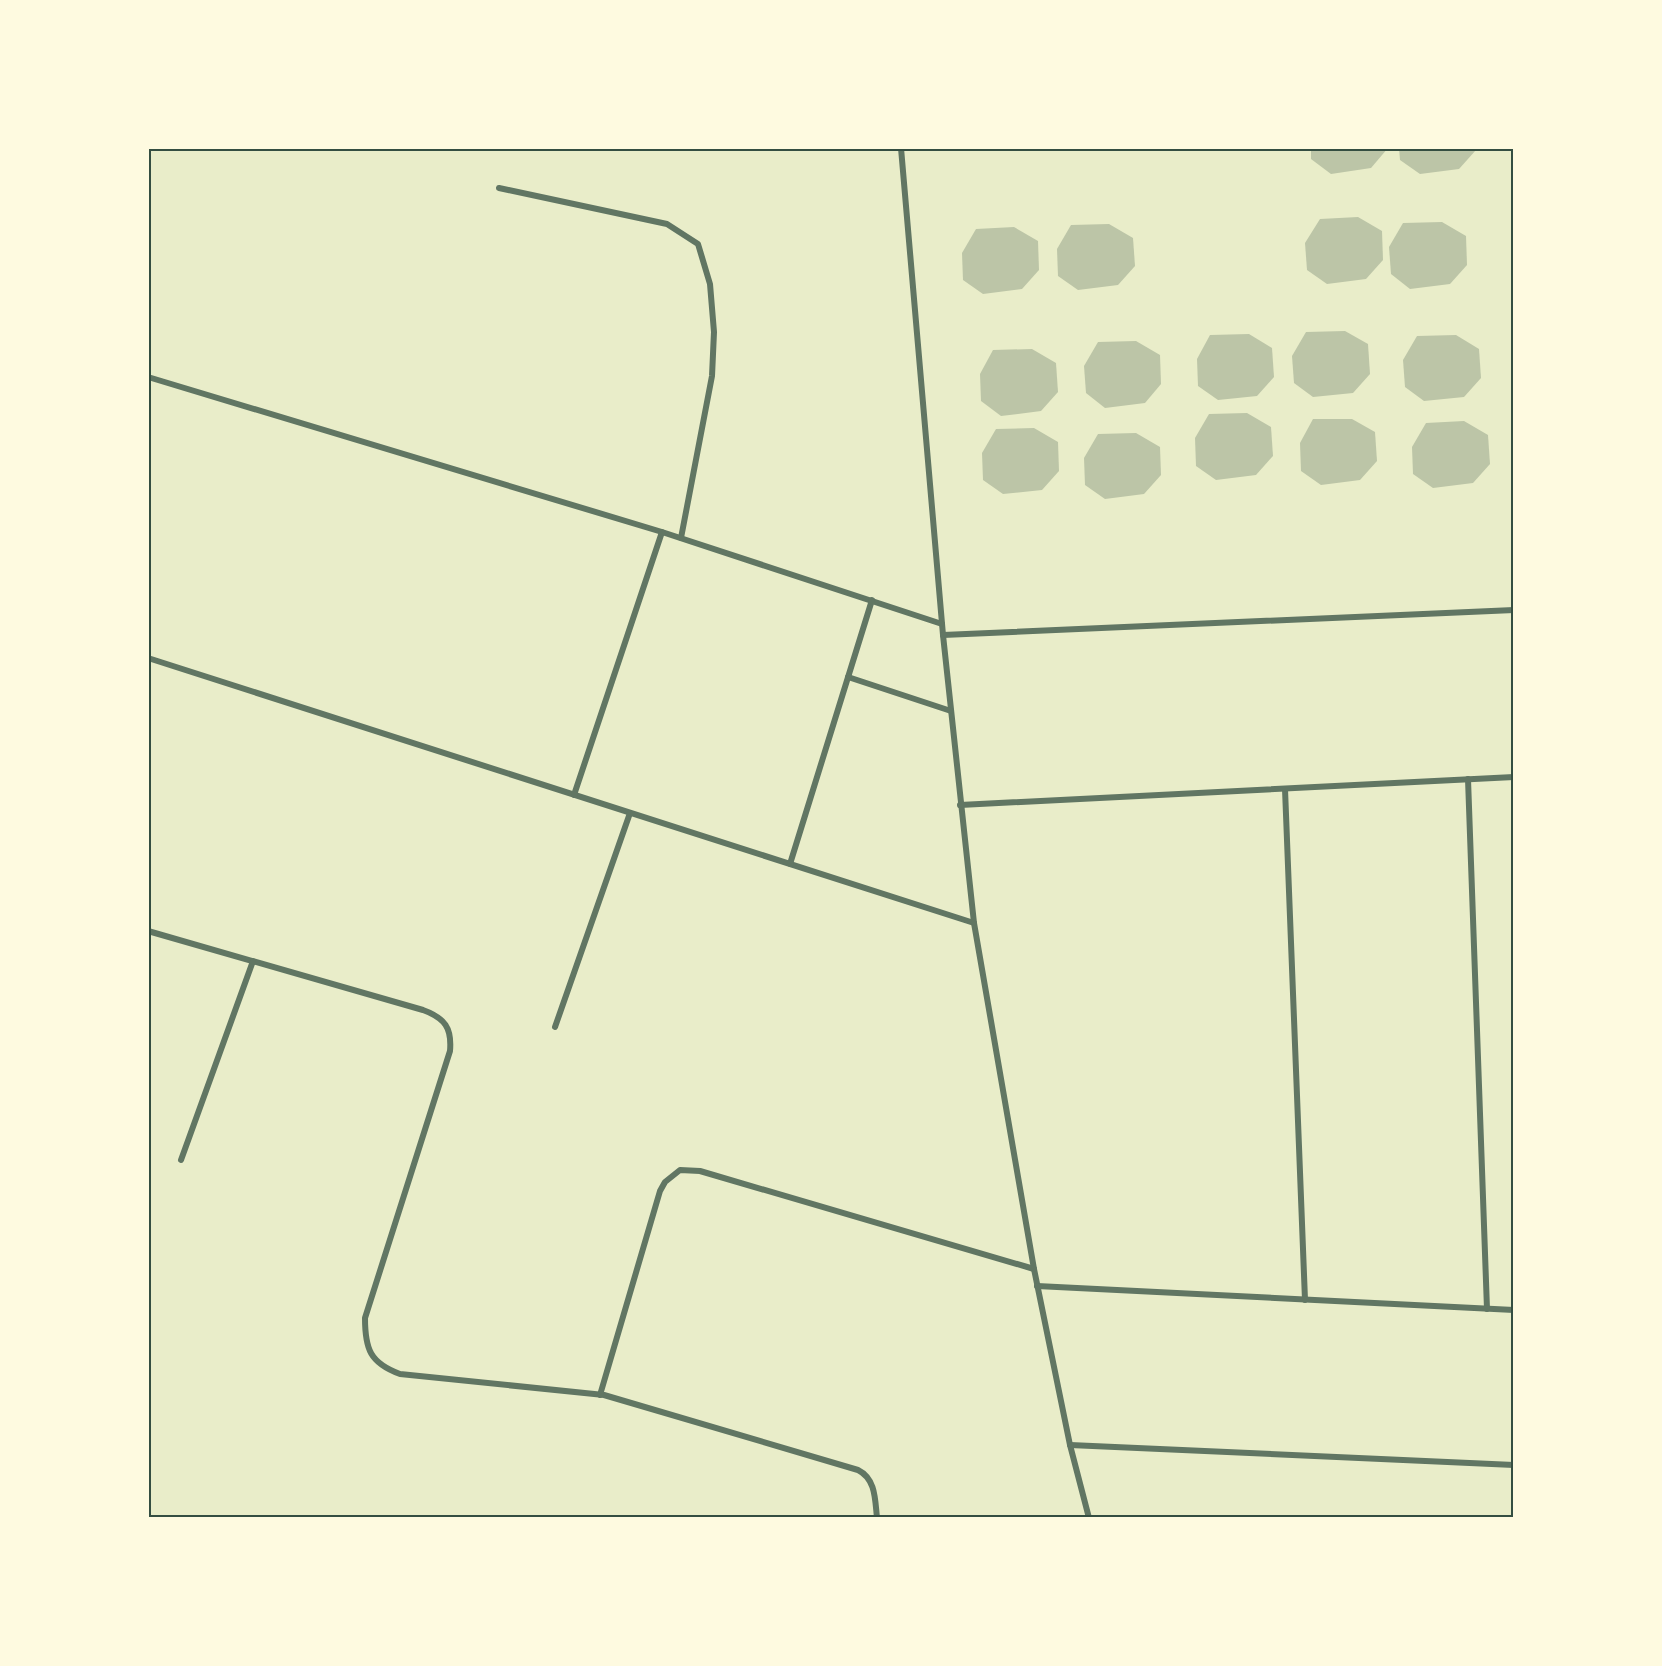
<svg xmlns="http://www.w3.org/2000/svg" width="1662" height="1666" font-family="Lato,sans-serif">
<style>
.building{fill:#bcc5a7}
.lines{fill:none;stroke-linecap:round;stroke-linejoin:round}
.minor{stroke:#617663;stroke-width:6}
.neatline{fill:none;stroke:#344e41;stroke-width:2}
</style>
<rect width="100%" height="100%" fill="#e9edc9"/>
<!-- building -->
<g class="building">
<polygon points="1311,148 1388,148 1371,168 1331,174 1311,159"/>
<polygon points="1399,148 1476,148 1476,150 1459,169 1420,174 1400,160"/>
<polygon points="1358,217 1382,231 1383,260 1366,279 1327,284 1307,270 1305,243 1320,219"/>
<polygon points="1442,222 1466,236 1467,265 1450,284 1410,289 1391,274 1389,247 1403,223"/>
<polygon points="1109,224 1133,238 1135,266 1118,285 1078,290 1058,276 1057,249 1071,225"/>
<polygon points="1014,227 1038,241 1039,270 1022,289 983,294 963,280 962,253 976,229"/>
<polygon points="1345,331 1368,344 1370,374 1353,393 1313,397 1294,383 1292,356 1306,332"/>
<polygon points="1249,334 1272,348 1274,377 1257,396 1218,400 1198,386 1197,359 1210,335"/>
<polygon points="1456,335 1479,349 1481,378 1464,397 1424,401 1405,387 1403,360 1417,336"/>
<polygon points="1136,341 1160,355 1161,384 1145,403 1105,408 1086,393 1084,366 1098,342"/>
<polygon points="1032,349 1056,363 1058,392 1041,411 1001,416 981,401 980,374 993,350"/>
<polygon points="1247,413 1271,427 1273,456 1256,475 1216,480 1196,466 1195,438 1209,414"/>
<polygon points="1313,419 1352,419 1375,432 1377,461 1360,480 1321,485 1301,471 1300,443"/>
<polygon points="1464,421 1488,435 1490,464 1473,483 1433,488 1413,474 1412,447 1426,423"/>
<polygon points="1034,428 1058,442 1059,471 1042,490 1003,494 983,480 982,453 996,429"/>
<polygon points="1136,433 1160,447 1161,475 1144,494 1105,499 1085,485 1084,458 1098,434"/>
</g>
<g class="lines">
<!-- minor -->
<g class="minor">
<polyline points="901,148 943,635 974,923 1034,1269 1070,1445 1089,1518"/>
<polyline points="499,188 667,224 698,244 710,284 714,332 712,376 681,538"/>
<polyline points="148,377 662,532 942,624"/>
<polyline points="943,635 1514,610"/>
<polyline points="148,658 974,923"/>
<polyline points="848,677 951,711"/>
<polyline points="1468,779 1487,1309"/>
<polyline points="1285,789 1305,1300"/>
<polyline points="574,795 662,532"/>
<polyline points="960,805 1514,777"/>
<polyline points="790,864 872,600"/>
<path d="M148,931l275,79c22,8 29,18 27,41l-85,267c0,31 5,45 35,56l204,21 254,75c18,9 17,30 19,48"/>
<polyline points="555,1027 630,813"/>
<polyline points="181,1160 253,961"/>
<polyline points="1037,1286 1514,1310"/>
<polyline points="600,1395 660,1191 665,1182 680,1170 700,1171 1034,1269"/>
<polyline points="1070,1445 1514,1465"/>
</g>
</g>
<!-- border -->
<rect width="1662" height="1666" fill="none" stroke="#fefae0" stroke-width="300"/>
<rect x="150" y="150" width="1362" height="1366" class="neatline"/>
</svg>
